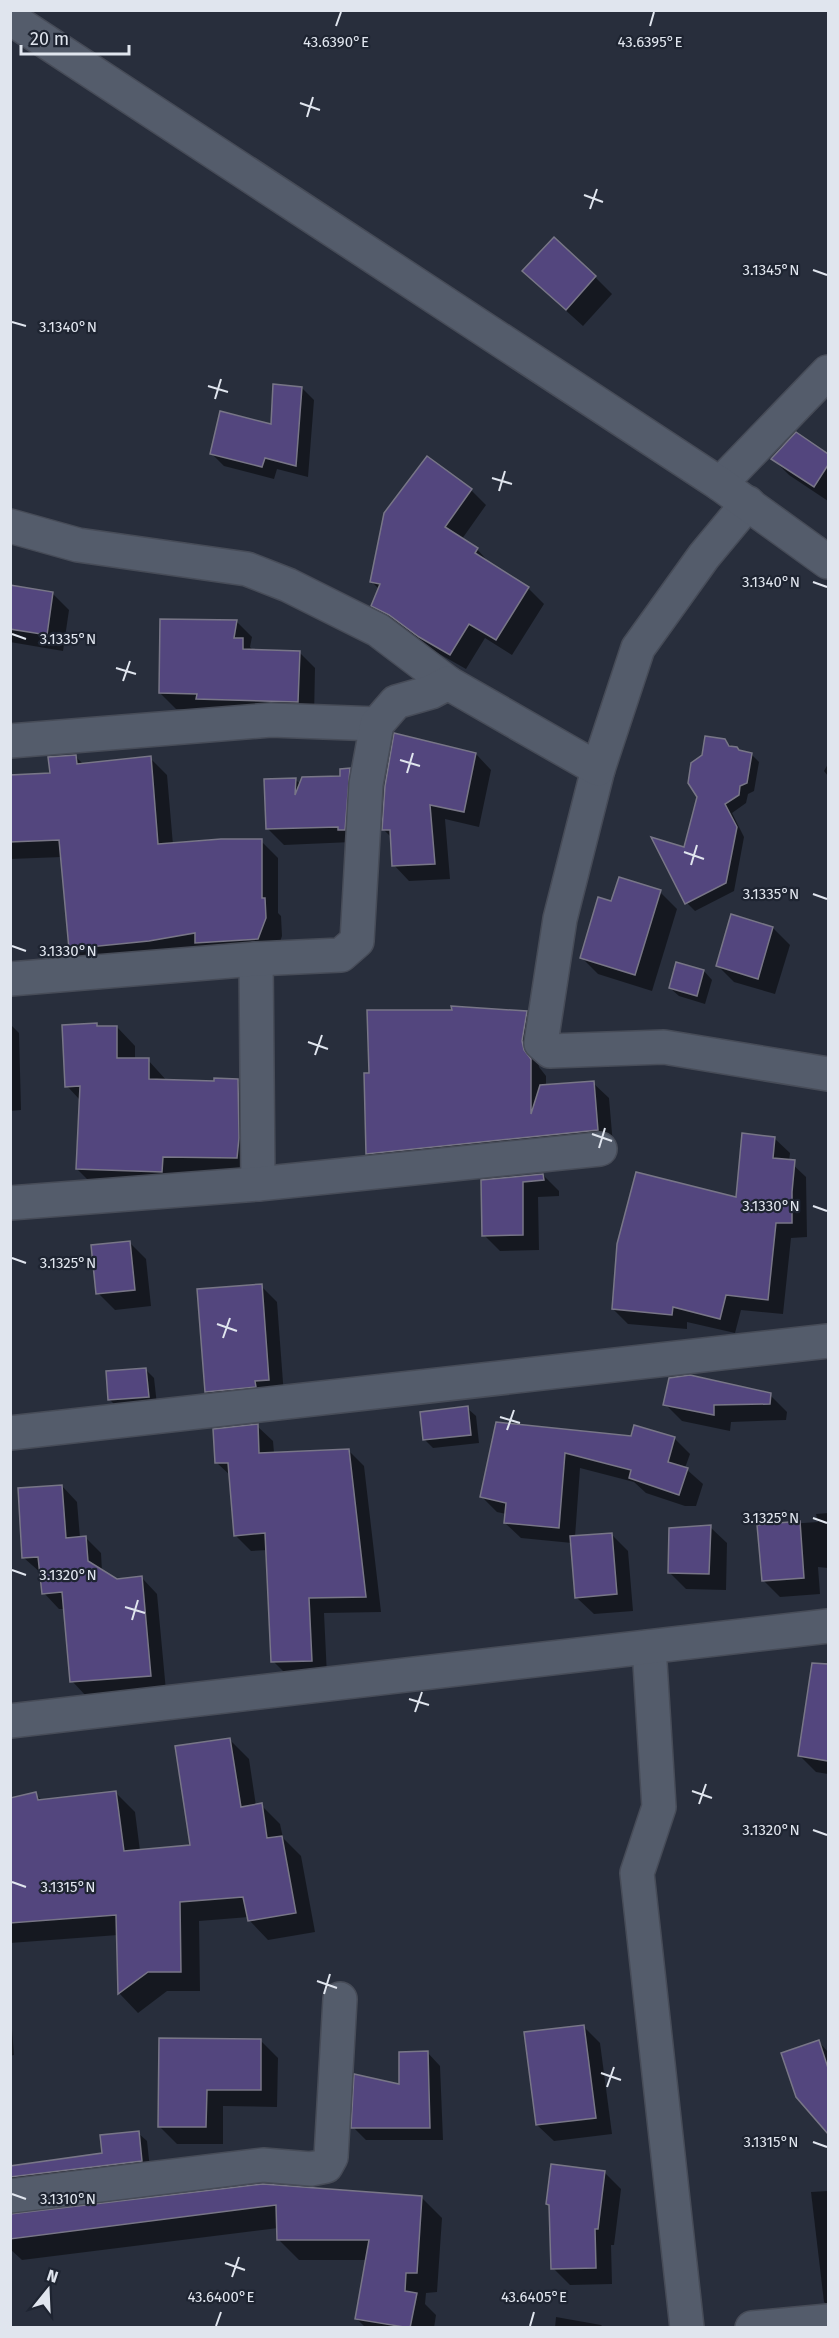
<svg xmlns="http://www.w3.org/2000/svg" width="839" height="2338" font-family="'Fira Sans',sans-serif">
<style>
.shadow{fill:#0007}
.building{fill:#53467e;stroke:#787687;stroke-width:1.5}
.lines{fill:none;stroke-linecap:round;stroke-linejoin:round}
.minor-casing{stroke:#474c58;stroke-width:36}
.tertiary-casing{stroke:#474c58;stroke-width:36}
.minor{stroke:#545c6b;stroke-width:33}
.tertiary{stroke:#545c6b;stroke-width:33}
.ticks{fill:none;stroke:#e0e5ee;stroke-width:2}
.ticks-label{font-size:15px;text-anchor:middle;fill:#e0e5ee;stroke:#1e2431;stroke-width:4.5;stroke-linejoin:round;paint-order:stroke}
</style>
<rect width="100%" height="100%" fill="#282e3c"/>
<!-- shadow -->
<g class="shadow">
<polygon points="595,277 612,294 583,326 541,288"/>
<polygon points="302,388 314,400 308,477 277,469 274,479 224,466 212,454 272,425"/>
<polygon points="796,434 828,455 828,501 789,475 773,459"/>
<polygon points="471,490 486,505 462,539 477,549 492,566 528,588 544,604 512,655 485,638 466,669 436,652 407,630 389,621 373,605 379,589 372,582"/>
<polygon points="10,587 52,593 69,610 63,651 10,642"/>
<polygon points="236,621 252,637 250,647 254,651 299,652 315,668 314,717 176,709 160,693"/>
<polygon points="724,741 740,752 751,754 759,762 754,791 748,794 746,803 732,813 744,837 734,891 695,911 687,903 685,849"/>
<polygon points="476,754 491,770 479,827 445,819 450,879 409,881 394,865 392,838 384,830"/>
<polygon points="75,756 84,765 150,758 167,775 173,845 261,841 278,858 278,913 281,916 282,936 275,956 87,966 70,949 62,857 10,859 10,777 51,775"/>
<polygon points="828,764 828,776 824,771"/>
<polygon points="349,770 365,786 352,842 284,845 268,829 295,779 301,785 342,777"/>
<polygon points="660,892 677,909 652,991 598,974 581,957 611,903"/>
<polygon points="732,916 773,928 790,945 775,994 734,982 717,965"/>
<polygon points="704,971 712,980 705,1004 679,996 670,988"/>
<polygon points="526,1013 542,1028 537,1057 539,1067 546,1076 546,1087 593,1083 609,1098 613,1145 383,1169 367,1153 371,1074"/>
<polygon points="10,1024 19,1033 21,1110 10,1111"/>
<polygon points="96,1025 98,1027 117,1027 135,1046 135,1060 148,1060 167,1081 238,1081 257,1100 255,1176 96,1188 77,1169 80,1100 67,1086"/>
<polygon points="774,1138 790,1153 789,1161 806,1177 807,1237 791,1238 783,1314 741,1310 735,1333 687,1322 687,1329 628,1324 613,1309 737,1199"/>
<polygon points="543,1175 559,1191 559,1196 538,1197 539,1250 500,1251 484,1235 482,1181"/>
<polygon points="129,1242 146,1259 151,1306 115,1310 98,1293"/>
<polygon points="261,1286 277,1302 284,1396 223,1408 207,1392"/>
<polygon points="146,1370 154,1378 157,1405 118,1408 110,1400"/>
<polygon points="770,1395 787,1412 786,1420 731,1422 730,1431 682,1421 665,1404"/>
<polygon points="467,1408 476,1416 479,1443 433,1448 425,1440"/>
<polygon points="497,1424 632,1438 674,1438 690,1454 685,1468 703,1484 696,1506 685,1506 646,1493 634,1482 580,1468 575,1537 611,1534 628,1551 633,1611 594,1614 577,1598 572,1543 521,1538 505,1523 506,1514 497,1512 482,1497"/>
<polygon points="257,1426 273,1441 274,1453 348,1450 364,1466 381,1612 324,1613 327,1676 289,1677 273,1661 268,1550 251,1551 235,1535 231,1476 217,1463"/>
<polygon points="62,1486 77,1502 80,1538 86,1538 101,1553 102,1572 117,1581 142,1578 157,1594 166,1691 87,1697 72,1681 65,1609 59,1609 44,1593 41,1573 24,1558"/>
<polygon points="828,1513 828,1568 818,1567 820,1594 780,1597 763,1580 759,1526 818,1522 816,1514"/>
<polygon points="710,1527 727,1543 726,1590 686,1589 669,1572"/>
<polygon points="806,1711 828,1715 828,1774 816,1772 799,1755"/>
<polygon points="230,1740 249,1759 256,1806 261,1805 280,1824 283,1838 301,1856 315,1932 268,1940 249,1920 249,1917 199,1921 200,1991 167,1991 138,2013 120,1994 118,1935 10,1943 10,1784 12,1799 35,1793 42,1801 116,1793 135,1812 140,1851 192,1846"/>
<polygon points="583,2026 600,2043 612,2134 554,2141 537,2125"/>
<polygon points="10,2027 12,2029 14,2055 10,2056"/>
<polygon points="261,2041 278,2058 277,2107 223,2106 223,2144 177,2144 160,2127"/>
<polygon points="819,2042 828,2052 828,2132 797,2096"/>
<polygon points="427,2052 440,2066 443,2140 366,2140 353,2127 400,2085"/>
<polygon points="138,2133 147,2141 150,2169 10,2188 10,2168 103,2154"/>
<polygon points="604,2172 621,2189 614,2245 611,2245 612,2284 570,2285 553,2268"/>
<polygon points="828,2191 828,2306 824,2302 811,2192"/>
<polygon points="422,2198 442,2218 437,2292 426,2293 425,2304 436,2315 434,2328 366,2328 356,2318 367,2260 299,2260 278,2239 278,2228 22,2260 10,2249 10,2216"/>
<polygon points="556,2317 601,2325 604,2328 555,2328"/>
</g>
<!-- building -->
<g class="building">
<polygon points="554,237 596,276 566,310 522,271"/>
<polygon points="273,384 302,387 296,466 265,458 262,467 210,454 220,411 271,424"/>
<polygon points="796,432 828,454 828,465 814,487 771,459"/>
<polygon points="427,456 472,489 445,527 478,548 475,553 529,587 496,640 469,624 450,655 419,637 389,615 371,606 380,584 370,582 384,513"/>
<polygon points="10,585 53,592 47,635 10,629"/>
<polygon points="160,619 237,620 234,638 243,638 243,649 300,651 298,702 196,699 197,694 159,693"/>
<polygon points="394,733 476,753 464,812 430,805 435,864 392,866 390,830 382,830 385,786"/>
<polygon points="705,736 725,739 729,746 737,747 739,750 752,753 747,783 740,786 739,795 725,804 737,827 726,883 685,904 651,837 684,847 697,797 688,783 691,763 702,755"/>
<polygon points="76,755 77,764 151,756 158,844 221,839 262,839 262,898 265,898 266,918 258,939 195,943 195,933 149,941 69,949 59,840 10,842 10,775 50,773 48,757"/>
<polygon points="350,768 345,830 338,830 338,827 266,829 264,779 296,778 295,795 302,777 340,776 340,769"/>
<polygon points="619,877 661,890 635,975 580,958 598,897 611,901"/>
<polygon points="731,914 773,927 758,979 716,966"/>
<polygon points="676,962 704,970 697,996 669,988"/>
<polygon points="451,1006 527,1011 522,1041 524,1050 531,1059 531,1114 540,1085 594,1081 598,1130 366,1154 364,1073 369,1073 367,1010 452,1010"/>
<polygon points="97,1023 97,1026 117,1026 117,1058 149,1058 149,1079 214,1081 214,1078 238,1079 239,1138 237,1158 163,1157 162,1172 76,1169 80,1086 65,1087 62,1025"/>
<polygon points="742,1133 775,1137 773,1158 795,1160 792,1192 792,1223 776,1223 768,1300 726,1295 720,1319 673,1307 672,1315 612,1309 617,1244 636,1172 736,1197"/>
<polygon points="543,1174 544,1180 523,1182 523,1235 482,1236 481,1180"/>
<polygon points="130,1241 135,1290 96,1294 91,1245"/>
<polygon points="262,1284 269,1380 255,1381 256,1387 205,1392 197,1289"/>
<polygon points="146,1368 149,1397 108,1400 106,1371"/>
<polygon points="690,1375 771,1393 770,1404 714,1405 714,1415 663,1405 669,1378"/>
<polygon points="468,1406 471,1435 423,1440 420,1412"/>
<polygon points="496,1422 631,1436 634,1425 675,1437 668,1462 688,1468 679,1495 629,1478 631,1470 565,1453 559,1528 504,1523 506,1503 480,1497"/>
<polygon points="258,1424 259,1453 349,1449 366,1597 309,1598 312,1661 271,1662 265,1533 234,1536 228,1463 215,1463 213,1429"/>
<polygon points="62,1485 66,1538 86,1536 88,1561 117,1579 142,1576 151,1676 70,1682 62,1592 42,1594 38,1557 22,1558 18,1488"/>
<polygon points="800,1521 804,1578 762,1581 757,1525"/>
<polygon points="711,1525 709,1574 668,1573 669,1528"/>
<polygon points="612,1533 617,1594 575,1598 570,1536"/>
<polygon points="812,1663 828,1664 828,1761 798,1756"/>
<polygon points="230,1738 241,1807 262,1803 267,1838 282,1836 296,1913 248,1921 243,1897 180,1902 181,1972 148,1972 118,1994 116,1915 10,1923 10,1798 36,1792 38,1800 116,1791 124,1851 190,1845 175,1746"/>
<polygon points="584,2025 596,2118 536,2125 524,2032"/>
<polygon points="159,2038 261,2039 261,2090 207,2090 206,2127 158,2127"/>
<polygon points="819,2040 828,2068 828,2134 796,2097 781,2053"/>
<polygon points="428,2051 430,2128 351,2128 354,2074 399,2084 399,2052"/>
<polygon points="139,2131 142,2161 10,2177 10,2166 102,2153 100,2135"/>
<polygon points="551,2164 605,2171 598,2229 595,2229 596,2268 551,2269 549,2205 546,2204"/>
<polygon points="263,2184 422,2196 417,2273 406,2273 405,2291 417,2293 410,2328 355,2319 369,2240 277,2240 276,2205 10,2239 10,2214"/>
</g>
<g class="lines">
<defs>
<g id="minor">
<polyline points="720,484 828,372"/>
<polyline points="10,526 78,545 247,569 288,585 378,630 448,683"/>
<polyline points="10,741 271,720 377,724"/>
<polyline points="598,769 560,919 541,1043 550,1051 664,1047 828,1074"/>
<polyline points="256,959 258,1184"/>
<polyline points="10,979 256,959 341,955 357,941 366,784 377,724 396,702 431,692 448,683 598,769 638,648 704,556 748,503"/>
<polyline points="10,1203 258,1184 600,1149"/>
<polyline points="10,1433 828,1341"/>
<polyline points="649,1647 659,1807 637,1873 687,2328"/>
<polyline points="10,1721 828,1626"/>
<polyline points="10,2196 263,2165 311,2169 326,2166 331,2157 340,1999"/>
<polyline points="752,2328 828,2321"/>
</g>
<polyline id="tertiary" points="10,18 720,484 828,562"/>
</defs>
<!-- minor casing -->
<use href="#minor" class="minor-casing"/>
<!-- tertiary casing -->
<use href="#tertiary" class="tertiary-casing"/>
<!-- minor -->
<use href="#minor" class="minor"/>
<!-- tertiary -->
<use href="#tertiary" class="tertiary"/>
</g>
<!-- ticks -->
<path class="ticks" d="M336,26l5,-14M650,26l4,-14M300,103l20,7M307,117l6,-20M584,195l19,7M590,209l7,-20M813,270l14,5M12,322l14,4M208,386l20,6M215,399l6,-20M492,478l20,6M499,491l6,-20M813,582l14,5M12,634l14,5M116,668l20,6M123,681l7,-20M400,760l20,6M407,773l6,-20M684,852l20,7M691,865l6,-20M813,894l14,5M12,946l14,5M308,1042l20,7M315,1055l7,-20M592,1134l20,7M599,1148l6,-20M813,1206l14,5M12,1258l14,5M217,1324l20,7M223,1338l7,-20M500,1417l20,6M507,1430l7,-20M813,1518l14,5M12,1570l14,5M125,1607l20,6M132,1620l6,-20M409,1699l20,6M415,1712l7,-20M692,1791l20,7M699,1804l7,-20M813,1830l14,5M12,1882l14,5M317,1981l20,7M324,1994l6,-20M601,2073l20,7M607,2087l7,-20M813,2142l14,5M12,2194l14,5M225,2263l20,7M232,2277l7,-20M216,2326l5,-14M530,2326l4,-14"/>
<g class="ticks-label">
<text x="336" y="47">43.6390°E</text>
<text x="650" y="47">43.6395°E</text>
<text x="771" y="275">3.1345°N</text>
<text x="68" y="332">3.1340°N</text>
<text x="771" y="587">3.1340°N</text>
<text x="68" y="644">3.1335°N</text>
<text x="771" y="899">3.1335°N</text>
<text x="68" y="956">3.1330°N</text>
<text x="771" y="1211">3.1330°N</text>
<text x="68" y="1268">3.1325°N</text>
<text x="771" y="1523">3.1325°N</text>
<text x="68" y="1580">3.1320°N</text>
<text x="771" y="1835">3.1320°N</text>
<text x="68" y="1892">3.1315°N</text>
<text x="771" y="2147">3.1315°N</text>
<text x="68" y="2204">3.1310°N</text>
<text x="221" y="2302">43.6400°E</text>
<text x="534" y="2302">43.6405°E</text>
</g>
<!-- border -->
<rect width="839" height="2338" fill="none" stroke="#e0e5ee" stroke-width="24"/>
<!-- north arrow -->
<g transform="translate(48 2290) rotate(18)" stroke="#1e2431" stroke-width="4.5" paint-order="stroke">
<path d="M0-4.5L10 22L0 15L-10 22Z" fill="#e0e5ee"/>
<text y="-9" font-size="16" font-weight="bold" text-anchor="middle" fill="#e0e5ee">N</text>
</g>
<!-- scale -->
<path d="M21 45v9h108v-9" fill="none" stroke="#e0e5ee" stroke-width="3"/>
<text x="30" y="45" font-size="18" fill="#e0e5ee" stroke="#1e2431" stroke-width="4.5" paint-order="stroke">20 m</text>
</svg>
